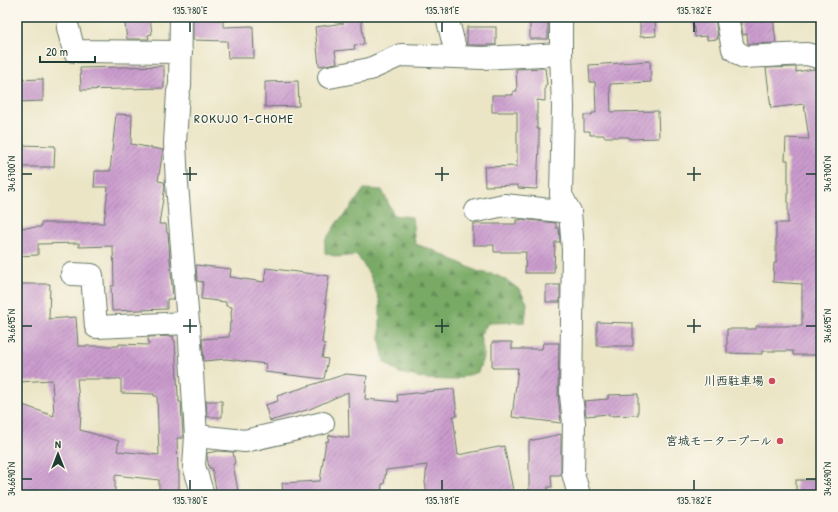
<svg xmlns="http://www.w3.org/2000/svg" width="838" height="512" font-family="'Patrick Hand','Klee One',sans-serif">
<style>
.forest{fill:url(#forest-firs);stroke:#4c744c}
.building{fill:url(#building-hatch);fill-rule:evenodd}
.lines{fill:none;stroke-linecap:round;stroke-linejoin:round}
.minor-casing{stroke:#667867;stroke-width:24}
.minor{stroke:#fff;stroke-width:22}
.ticks{fill:none;stroke:#1f3d34;stroke-width:1.5}
.poi-dot{fill:#d1495b;stroke:#fbf7ec;stroke-width:1.5}
.labels{text-anchor:middle;stroke-width:3;stroke-linejoin:round;paint-order:stroke}
.poi-label{font-size:12px;font-weight:bold;fill:#1f3d34;stroke:#fbf7ec;text-anchor:end}
.neighbourhood-label{font-size:13px;letter-spacing:1px;fill:#1f3d34;stroke:#fbf7ec}
.neatline{fill:none;stroke:#1f3d34;stroke-width:1.5}
.ticks-label{font-size:10px;text-anchor:middle;fill:#1f3d34}
</style>
<defs>
<pattern id="forest-firs" width="22" height="20" patternUnits="userSpaceOnUse"><rect width="22" height="20" fill="#78aa65"/><path d="M5 1l3.5 6h-7zM16 11l3.5 6h-7z" fill="#628c54"/></pattern>
<pattern id="building-hatch" width="6" height="6" patternUnits="userSpaceOnUse"><rect width="6" height="6" fill="#cb9cce"/><path d="M-1 1l2-2M0 6l6-6M5 7l2-2" fill="none" stroke="#a480a8"/></pattern>
</defs>
<rect width="100%" height="100%" fill="#fbf7ec"/>
<filter id="ink" filterUnits="userSpaceOnUse"><feTurbulence type="fractalNoise" baseFrequency=".025" numOctaves="2"/><feDisplacementMap in="SourceGraphic" scale="8" xChannelSelector="R" yChannelSelector="G"/><feConvolveMatrix kernelMatrix="1 2 1 2 8 2 1 2 1" color-interpolation-filters="sRGB"/></filter>
<filter id="wash" filterUnits="userSpaceOnUse"><feTurbulence type="fractalNoise" baseFrequency=".012" numOctaves="4" result="noise"/><feDisplacementMap in="SourceGraphic" scale="16" xChannelSelector="R" yChannelSelector="G"/><feGaussianBlur stdDeviation="0.9" result="paint"/><feColorMatrix in="noise" values="0 0 0 0 0 0 0 0 0 0 0 0 0 0 0 0 0 1.4 0 .05"/><feComposite in="paint" operator="in"/></filter>
<g filter="url(#wash)">
<rect width="100%" height="100%" fill="#ebe5c6"/>
<!-- forest -->
<polygon class="forest" points="364,189 382,190 394,215 412,217 415,244 433,250 479,272 496,275 509,282 520,290 527,303 525,322 488,323 480,335 484,355 478,372 453,380 426,379 400,373 384,362 380,340 380,302 370,275 357,255 337,257 325,253 325,241 338,221 350,209"/>
<g id="blocks">
<!-- building -->
<g class="building">
<polygon points="124,17 150,17 152,34 148,35 149,39 127,39"/>
<polygon points="343,17 361,17 364,44 354,45 355,49 335,51 337,63 319,66 315,27 344,23"/>
<rect x="530" y="17" width="18" height="22"/>
<polygon points="640,17 655,17 656,36 640,37"/>
<polygon points="692,17 715,17 718,39 707,40 707,36 695,37"/>
<polygon points="740,17 773,17 776,43 748,44 747,34 743,35"/>
<polygon points="193,19 223,20 223,27 253,26 254,58 228,58 227,41 193,40"/>
<rect x="467" y="27" width="29" height="18"/>
<polygon points="650,61 651,82 610,84 611,112 658,111 659,138 629,139 629,137 604,137 604,135 590,135 590,131 584,131 584,115 592,115 592,113 596,113 595,82 590,82 589,65"/>
<polygon points="164,66 164,88 81,90 80,68"/>
<polygon points="796,67 796,72 814,69 816,70 817,73 821,72 821,258 819,301 821,301 821,355 793,355 793,351 762,351 762,354 727,353 727,329 756,329 756,326 802,326 802,284 773,282 774,263 776,263 776,223 788,223 788,160 785,160 786,138 809,139 804,104 771,108 766,68"/>
<polygon points="545,68 547,85 545,85 545,101 537,100 537,129 539,129 539,145 537,189 518,188 518,185 485,186 484,167 517,166 517,112 492,112 492,95 513,95 513,91 517,91 516,69"/>
<polygon points="43,79 43,101 17,102 17,80"/>
<polygon points="298,81 299,106 265,107 265,82"/>
<polygon points="116,114 132,115 131,144 163,150 158,181 164,182 165,186 159,224 166,224 167,233 168,233 173,299 167,299 167,309 112,311 111,286 114,286 113,246 79,247 79,243 38,244 38,255 17,256 17,228 41,227 41,223 104,223 108,187 94,187 95,171 110,171"/>
<polygon points="17,145 55,146 54,167 17,167"/>
<polygon points="521,219 556,223 556,228 559,228 560,242 555,242 554,273 525,273 526,252 494,252 494,245 473,245 473,224 516,224 516,220 521,220"/>
<polygon points="196,265 231,269 230,277 264,282 266,268 329,276 325,303 327,303 322,343 325,344 322,358 328,359 324,379 265,372 266,364 226,359 204,361 202,339 229,337 230,322 232,322 231,314 232,307 226,306 226,302 201,299 203,282 197,281"/>
<path d="M17,284h33l-1,35 27,-2 2,29h41v-2l30,1 -1,-8 25,-1 1,5h1l3,55h1v6h2l2,34v2h-6l1,33h1v21l-20,1v-13l-44,-5v20h-98v-90l4,2 -1,-3 34,12 -2,-36 -33,2 -2,-25zM77,379h44v14l33,1v2h3l2,59 -42,-4 2,-10 -39,-11 1,-19h-1z"/>
<rect x="546" y="285" width="14" height="17"/>
<polygon points="597,322 633,323 633,346 597,346"/>
<polygon points="492,342 512,342 512,349 542,349 543,343 559,343 558,395 561,423 512,417 518,368 492,368"/>
<polygon points="346,374 367,376 365,399 398,402 397,395 454,389 457,416 453,416 458,455 504,446 514,495 426,495 426,487 425,483 427,465 386,470 384,484 382,484 381,495 283,495 282,483 320,481 326,441 328,442 329,435 349,438 348,392 310,409 270,421 265,405 278,401 277,396"/>
<polygon points="638,394 638,415 609,416 609,414 586,416 584,401 608,399 608,395"/>
<polygon points="206,401 222,401 222,417 207,417"/>
<polygon points="561,434 561,475 551,475 552,487 548,487 548,495 529,495 529,441"/>
<polygon points="218,451 233,452 235,463 233,464 238,491 217,494 212,468 209,468 207,456 207,453"/>
<rect x="796" y="480" width="25" height="15"/>
</g>
</g>
</g>
<g filter="url(#ink)">
<use href="#blocks" fill-opacity="0" stroke="#667867" stroke-width="1"/>
<g class="lines">
<defs>
<g id="minor">
<polyline points="181,17 180,86 178,92 175,143 177,184 188,323 189,326 196,436 194,466 203,495"/>
<polyline points="447,17 457,57"/>
<polyline points="561,17 561,54 563,107 561,195 570,212 573,250 571,395 574,423 573,473 579,495"/>
<polyline points="727,17 733,49 744,57 807,54 821,58"/>
<polyline points="68,28 74,51 181,52"/>
<polyline points="329,77 370,69 401,55 483,58 561,54"/>
<polyline points="476,211 504,205 570,212"/>
<polyline points="72,274 92,275 96,327 188,323"/>
<polyline points="196,436 245,441 323,423"/>
</g>
</defs>
<!-- minor casing -->
<use href="#minor" class="minor-casing"/>
<!-- minor -->
<use href="#minor" class="minor"/>
</g>
</g>
<!-- ticks -->
<path class="ticks" d="M190,22v10M442,22v10M694,22v10M190,167v14M442,167v14M694,167v14M22,174h10M183,174h14M435,174h14M687,174h14M806,174h10M190,319v14M442,319v14M694,319v14M22,326h10M183,326h14M435,326h14M687,326h14M806,326h10M22,479h10M806,479h10M190,480v10M442,480v10M694,480v10"/>
<!-- markers -->
<g class="poi-dot">
<circle cx="772" cy="381" r="4"/>
<circle cx="780" cy="441" r="4"/>
</g>
<g class="labels">
<!-- poi labels -->
<g class="poi-label">
<text x="764" y="385">川西駐車場</text>
<text x="772" y="445">宮城モータープール</text>
</g>
<!-- neighbourhood labels -->
<g class="neighbourhood-label">
<text x="244" y="123">ROKUJO 1-CHOME</text>
</g>
</g>
<!-- margin -->
<rect width="838" height="512" fill="none" stroke="#fbf7ec" stroke-width="44"/>
<!-- north arrow -->
<g transform="translate(58 454)" stroke="#fbf7ec" stroke-width="3" paint-order="stroke">
<path d="M0-3L7 15L0 10L-7 15Z" fill="#1f3d34"/>
<text y="-6" font-size="11" font-weight="bold" text-anchor="middle" fill="#1f3d34">N</text>
</g>
<!-- scale -->
<path d="M40 56v6h55v-6" fill="none" stroke="#1f3d34" stroke-width="2"/>
<text x="46" y="56" font-size="12" fill="#1f3d34" stroke="#fbf7ec" stroke-width="3" paint-order="stroke">20 m</text>
<rect x="22" y="22" width="794" height="468" class="neatline"/>
<g class="ticks-label">
<text x="190" y="14">135.780°E</text>
<text x="442" y="14">135.781°E</text>
<text x="694" y="14">135.782°E</text>
<text transform="translate(11 174) rotate(-90)" y="4">34.6700°N</text>
<text transform="translate(827 174) rotate(-90)" y="4">34.6700°N</text>
<text transform="translate(11 326) rotate(-90)" y="4">34.6695°N</text>
<text transform="translate(827 326) rotate(-90)" y="4">34.6695°N</text>
<text transform="translate(11 479) rotate(-90)" y="4">34.6690°N</text>
<text transform="translate(827 479) rotate(-90)" y="4">34.6690°N</text>
<text x="190" y="504">135.780°E</text>
<text x="442" y="504">135.781°E</text>
<text x="694" y="504">135.782°E</text>
</g>
</svg>
